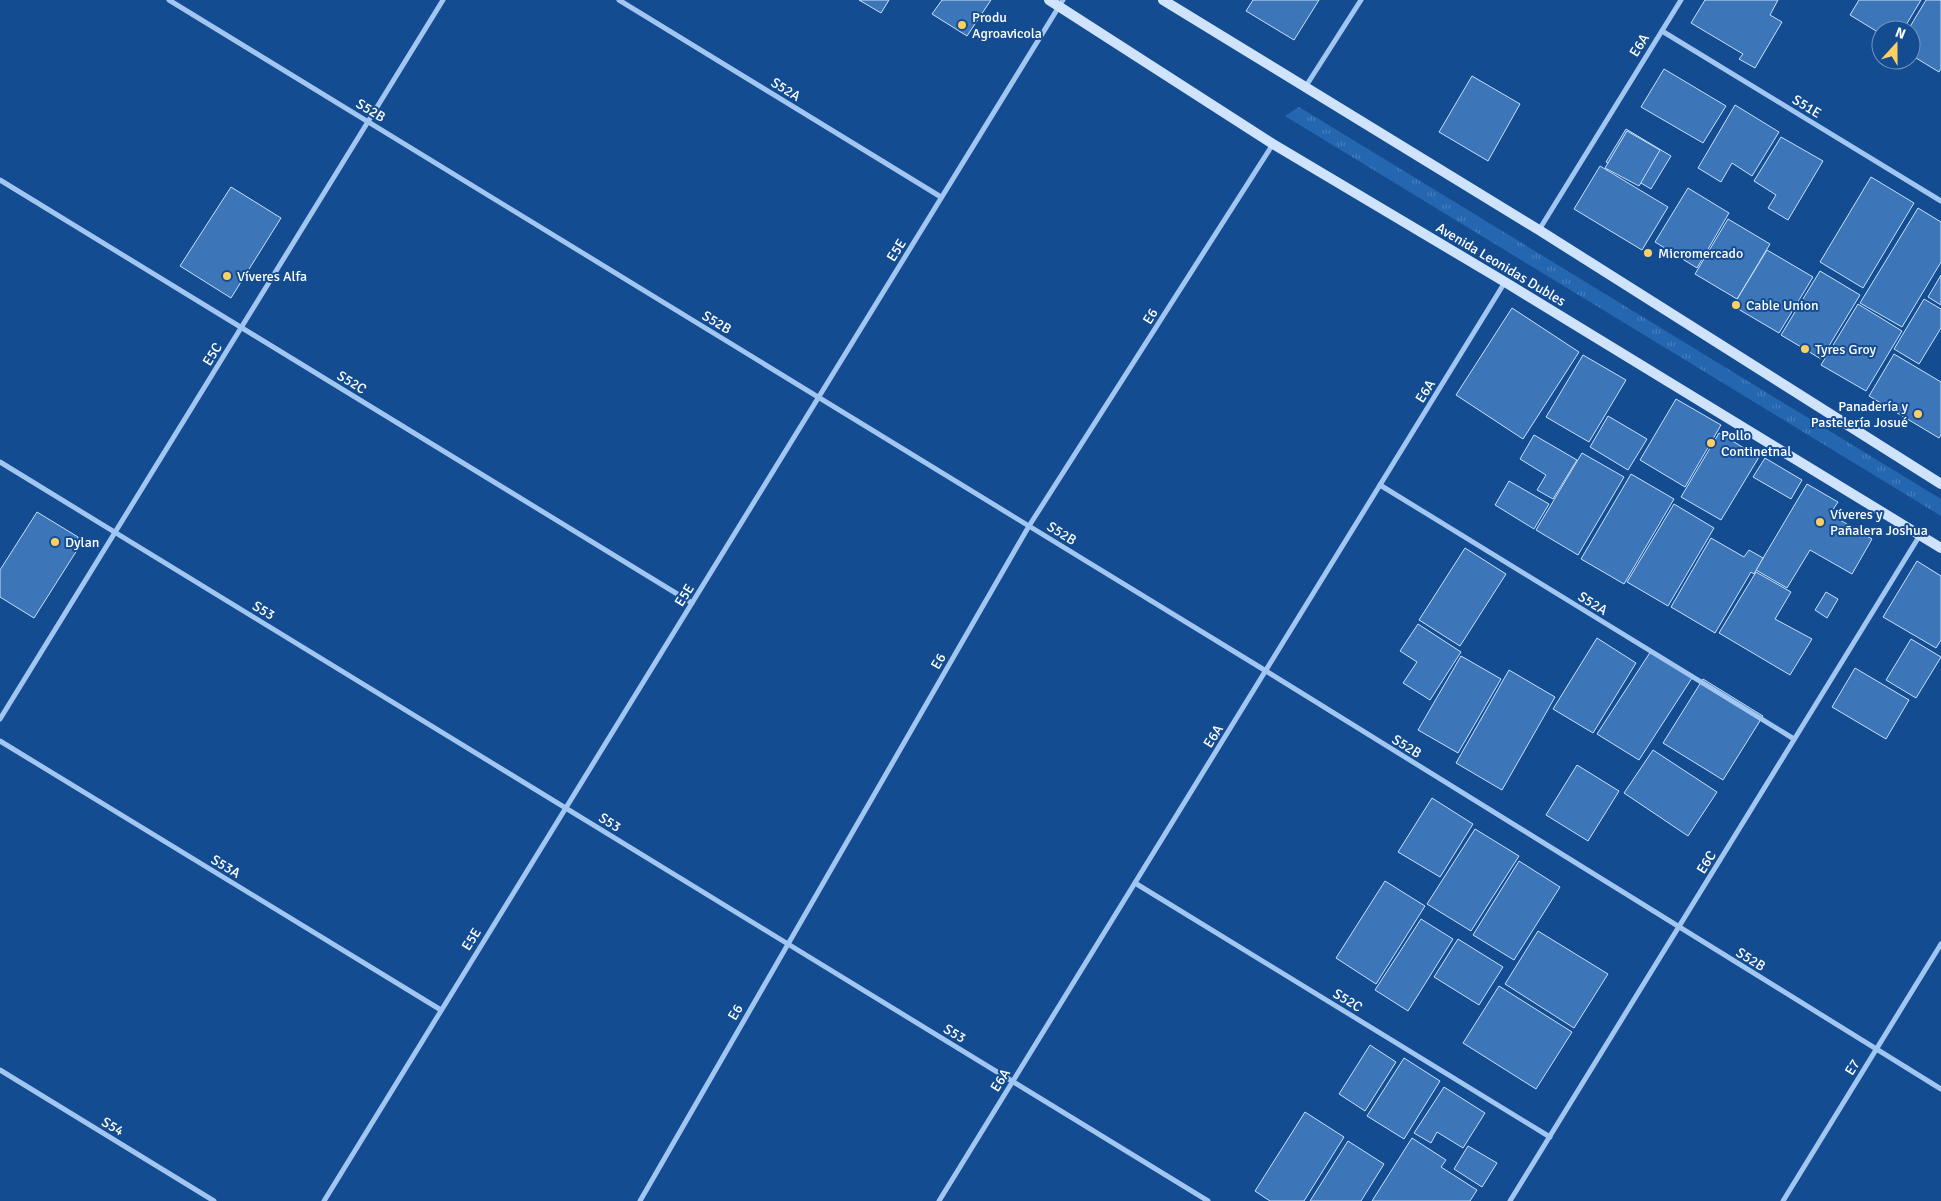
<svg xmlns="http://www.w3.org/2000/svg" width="1941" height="1201" font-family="Signika,sans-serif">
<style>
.grass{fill:url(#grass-tufts)}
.building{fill:#3c76b9;stroke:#c7e0fc}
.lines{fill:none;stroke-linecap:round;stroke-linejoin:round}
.street{stroke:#a0c6f1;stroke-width:5}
.secondary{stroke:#cfe3fc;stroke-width:10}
.poi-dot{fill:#ffd061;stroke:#144c91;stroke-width:2}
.labels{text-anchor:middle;stroke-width:4;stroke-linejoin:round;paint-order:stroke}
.poi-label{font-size:14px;fill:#fff;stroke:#144c91;text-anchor:start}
.street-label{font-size:14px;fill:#fff;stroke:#144c91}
</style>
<defs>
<pattern id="grass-tufts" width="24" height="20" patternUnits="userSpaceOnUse" patternTransform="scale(1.25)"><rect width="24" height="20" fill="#2566b0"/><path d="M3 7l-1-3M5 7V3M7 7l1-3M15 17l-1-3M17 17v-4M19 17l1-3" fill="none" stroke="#467dbc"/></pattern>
</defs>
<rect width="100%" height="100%" fill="#144c91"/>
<!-- grass -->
<polygon class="grass" points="1299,107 1941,499 1941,516 1285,116"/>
<!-- building -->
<g class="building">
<polygon points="859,0 889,0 881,13"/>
<polygon points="942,0 991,0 967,36 932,14"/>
<polygon points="1253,0 1319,0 1294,40 1246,11"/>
<polygon points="1705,0 1778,0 1770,15 1782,22 1755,68 1739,59 1743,54 1691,23"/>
<polygon points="1859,0 1921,0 1903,30 1881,30 1881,34 1850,15"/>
<polygon points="1926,0 1941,0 1941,68 1939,72 1911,55 1911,30 1908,30"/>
<polygon points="1664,69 1726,106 1703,143 1641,107"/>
<polygon points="1472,76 1520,104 1488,161 1439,132"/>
<polygon points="1735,105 1779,132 1752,176 1732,163 1721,182 1698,168"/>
<polygon points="1626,129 1671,156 1651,189 1606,162"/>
<polygon points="1627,131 1660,150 1639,186 1605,168"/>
<polygon points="1781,137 1823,161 1788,220 1768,208 1776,195 1754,181"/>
<polygon points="1600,166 1668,207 1642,250 1574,209"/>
<polygon points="1871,177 1914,203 1863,288 1820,262"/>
<polygon points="231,187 281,218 231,298 180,266"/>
<polygon points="1688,188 1729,213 1697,268 1655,242"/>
<polygon points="1918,208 1941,222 1941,262 1902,327 1860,303"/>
<polygon points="1728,219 1770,244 1737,299 1695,274"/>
<polygon points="1767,250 1813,277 1779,333 1733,306"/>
<polygon points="1820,271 1860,295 1821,359 1781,335"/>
<polygon points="1941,275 1941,305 1928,297"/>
<polygon points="1924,299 1941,309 1941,328 1919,364 1894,349"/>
<polygon points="1858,304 1902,331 1866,391 1821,365"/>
<polygon points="1512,308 1579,352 1523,439 1456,395"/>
<polygon points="1894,354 1941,382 1941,435 1939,438 1869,396"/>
<polygon points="1583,355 1626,380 1589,442 1546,417"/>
<polygon points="1676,399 1721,425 1685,487 1640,460"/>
<polygon points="1608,416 1647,439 1628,470 1590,447"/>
<polygon points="1719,433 1759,457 1721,520 1681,497"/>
<polygon points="1534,435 1577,460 1553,499 1537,490 1546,475 1520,459"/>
<polygon points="1582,453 1624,477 1578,555 1536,530"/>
<polygon points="1765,458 1802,480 1791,499 1753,477"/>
<polygon points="1631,474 1674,499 1624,584 1581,559"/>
<polygon points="1509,481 1549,504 1534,529 1495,505"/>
<polygon points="1807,484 1838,502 1830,514 1872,539 1852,574 1810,550 1787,588 1756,570"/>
<polygon points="1674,504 1714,528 1668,606 1627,582"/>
<polygon points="37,512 78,537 79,547 34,618 0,597 0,570"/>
<polygon points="1711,538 1744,557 1749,550 1763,558 1754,574 1751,572 1715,633 1671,607"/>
<polygon points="1465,548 1506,574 1460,646 1419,620"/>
<polygon points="1917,561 1941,576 1941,640 1936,648 1883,617"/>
<polygon points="1756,572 1791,592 1775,619 1812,639 1790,675 1719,633"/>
<polygon points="1826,592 1838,599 1827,618 1815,610"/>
<polygon points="1418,624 1461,652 1430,700 1403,683 1417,662 1400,651"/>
<polygon points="1597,638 1636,663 1593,733 1553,709"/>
<polygon points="1911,639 1941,657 1916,698 1886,680"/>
<polygon points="1651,651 1692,678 1639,760 1597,734"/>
<polygon points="1461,656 1501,679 1458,753 1418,730"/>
<polygon points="1855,668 1909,700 1886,739 1832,707"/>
<polygon points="1509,670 1555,697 1502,790 1456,763"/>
<polygon points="1703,679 1763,716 1723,780 1663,743"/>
<polygon points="1653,750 1717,792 1688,836 1624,793"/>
<polygon points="1577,765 1619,791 1588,841 1546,815"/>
<polygon points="1432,798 1473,824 1440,877 1398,852"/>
<polygon points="1475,829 1519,856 1471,931 1427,904"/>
<polygon points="1519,861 1560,887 1514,960 1473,935"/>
<polygon points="1385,881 1425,906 1376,984 1336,958"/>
<polygon points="1421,919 1453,939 1408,1011 1375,990"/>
<polygon points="1538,931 1608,974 1574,1028 1505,984"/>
<polygon points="1458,939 1503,967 1479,1005 1434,977"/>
<polygon points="1499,986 1572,1032 1536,1089 1463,1043"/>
<polygon points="1370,1045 1396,1062 1365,1111 1339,1094"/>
<polygon points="1404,1058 1440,1081 1404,1139 1367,1116"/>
<polygon points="1444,1087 1485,1113 1463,1148 1437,1132 1431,1143 1414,1133"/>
<polygon points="1305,1112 1344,1137 1304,1201 1270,1201 1255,1191"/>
<polygon points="1412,1138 1446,1160 1441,1167 1477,1190 1470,1201 1372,1201"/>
<polygon points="1348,1141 1384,1164 1361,1201 1310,1201"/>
<polygon points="1468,1146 1497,1163 1482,1187 1454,1169"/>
</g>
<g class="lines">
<!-- street -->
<g class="street">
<polyline points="169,0 1266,671 1941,1089"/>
<polyline points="619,0 941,197"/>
<polyline points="1662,31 1941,201"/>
<polyline points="1306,86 1361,0"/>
<polyline points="0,180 692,603"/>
<polyline points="1539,230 1681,0"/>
<polyline points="0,462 1208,1201"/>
<polyline points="1380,485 1794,739"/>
<polyline points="0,719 443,0"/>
<polyline points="0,741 441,1010"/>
<polyline points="1135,883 1550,1137"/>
<polyline points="0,1070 214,1201"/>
<polyline points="324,1201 1063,0"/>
<polyline points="640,1201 1029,526 1273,144"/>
<polyline points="939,1201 1505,282"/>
<polyline points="1510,1201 1920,535"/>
<polyline points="1783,1201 1941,944"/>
</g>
<!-- secondary -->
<g class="secondary">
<polyline points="1049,0 1273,144 1505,282 1941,548"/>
<polyline points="1163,0 1539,230 1941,484"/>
</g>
</g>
<!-- markers -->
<g class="poi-dot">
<circle cx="962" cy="25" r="5"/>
<circle cx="1648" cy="253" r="5"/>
<circle cx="227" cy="276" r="5"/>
<circle cx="1736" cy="305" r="5"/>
<circle cx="1805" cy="349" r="5"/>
<circle cx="1918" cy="414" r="5"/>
<circle cx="1711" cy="443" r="5"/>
<circle cx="1820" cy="522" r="5"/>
<circle cx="55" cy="542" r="5"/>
</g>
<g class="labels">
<!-- poi labels -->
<g class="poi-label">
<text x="972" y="22">Produ<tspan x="972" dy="16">Agroavicola</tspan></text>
<text x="1658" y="258">Micromercado</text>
<text x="237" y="281">Víveres Alfa</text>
<text x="1746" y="310">Cable Union</text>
<text x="1815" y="354">Tyres Groy</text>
<text x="1908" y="411" text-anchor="end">Panadería y<tspan x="1908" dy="16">Pastelería Josué</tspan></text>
<text x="1721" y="440">Pollo<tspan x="1721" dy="16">Continetnal</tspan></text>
<text x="1830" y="519">Víveres y<tspan x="1830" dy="16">Pañalera Joshua</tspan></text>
<text x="65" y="547">Dylan</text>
</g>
<!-- street labels -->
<g class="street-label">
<text transform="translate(1639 45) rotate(-58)" y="5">E6A</text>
<text transform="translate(786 89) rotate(32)" y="5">S52A</text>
<text transform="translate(1807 106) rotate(31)" y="5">S51E</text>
<text transform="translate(371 110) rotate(31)" y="5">S52B</text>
<text transform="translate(896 250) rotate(-58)" y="5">E5E</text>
<text transform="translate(1501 264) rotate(31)" y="5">Avenida Leonidas Dubles</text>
<text transform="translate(1150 316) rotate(-58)" y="5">E6</text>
<text transform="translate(717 322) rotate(31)" y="5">S52B</text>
<text transform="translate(212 354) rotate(-58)" y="5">E5C</text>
<text transform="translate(352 382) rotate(31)" y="5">S52C</text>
<text transform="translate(1425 391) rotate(-58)" y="5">E6A</text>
<text transform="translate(1062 533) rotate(32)" y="5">S52B</text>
<text transform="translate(684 595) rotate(-58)" y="5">E5E</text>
<text transform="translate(1593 603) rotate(32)" y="5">S52A</text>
<text transform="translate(264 610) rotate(31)" y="5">S53</text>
<text transform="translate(938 661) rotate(-60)" y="5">E6</text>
<text transform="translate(1213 736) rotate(-58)" y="5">E6A</text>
<text transform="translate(1407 746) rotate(32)" y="5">S52B</text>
<text transform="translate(610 822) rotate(32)" y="5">S53</text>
<text transform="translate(1706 862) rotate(-58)" y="5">E6C</text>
<text transform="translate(226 866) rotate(31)" y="5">S53A</text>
<text transform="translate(471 939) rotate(-58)" y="5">E5E</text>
<text transform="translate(1751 959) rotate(32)" y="5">S52B</text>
<text transform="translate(1348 1000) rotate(31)" y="5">S52C</text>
<text transform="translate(735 1012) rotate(-60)" y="5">E6</text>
<text transform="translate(955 1033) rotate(31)" y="5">S53</text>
<text transform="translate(1852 1067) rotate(-58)" y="5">E7</text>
<text transform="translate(1000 1080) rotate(-58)" y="5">E6A</text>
<text transform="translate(113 1126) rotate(31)" y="5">S54</text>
</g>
</g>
<!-- north arrow -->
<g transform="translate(1896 45) rotate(21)"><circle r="24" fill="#144c91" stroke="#7294bd"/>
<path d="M0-4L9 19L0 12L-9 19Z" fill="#ffd061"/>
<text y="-8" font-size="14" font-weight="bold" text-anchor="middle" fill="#ffffff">N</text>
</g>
</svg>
